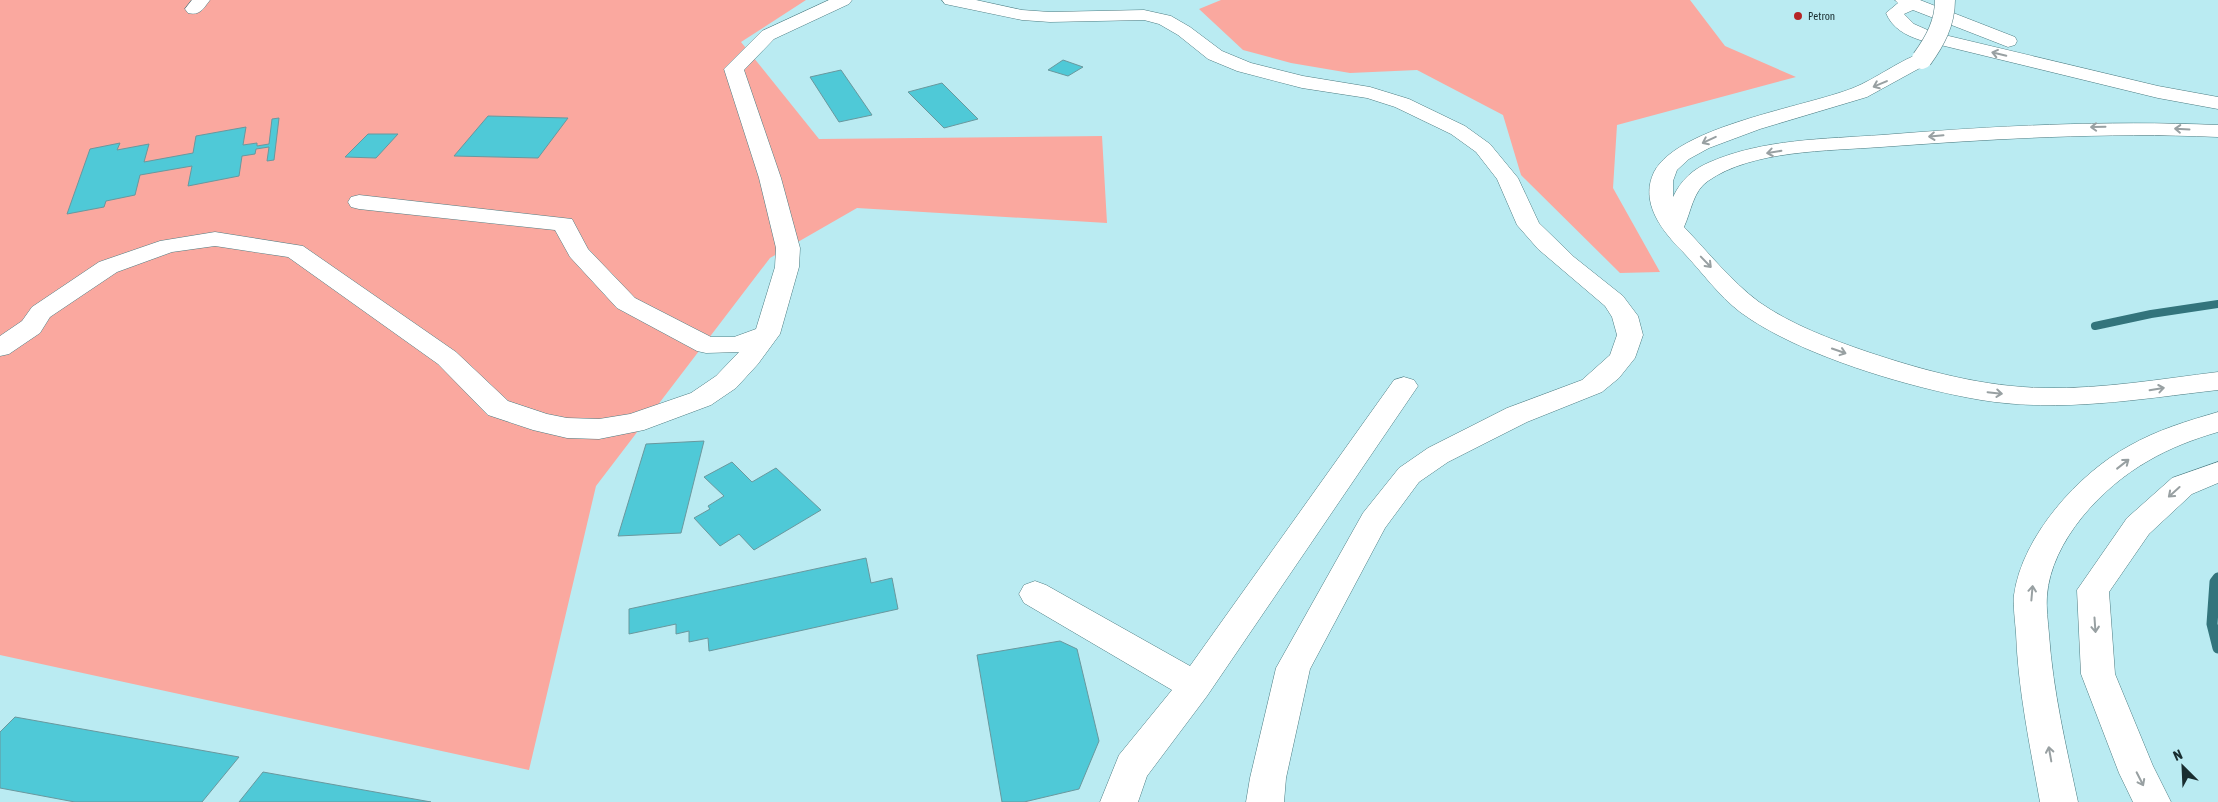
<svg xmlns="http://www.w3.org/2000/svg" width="2218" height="802" font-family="'Asap Condensed',sans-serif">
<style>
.green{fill:#faa89f}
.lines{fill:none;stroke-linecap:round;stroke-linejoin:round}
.stream-far1{stroke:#33747c;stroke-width:8}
.stream{stroke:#33747c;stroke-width:11}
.building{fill:#4fc9d7;stroke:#69989e}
.minor-casing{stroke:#4d7c82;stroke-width:1}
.major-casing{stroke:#4d7c82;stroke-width:1}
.highway-casing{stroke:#4d7c82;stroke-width:1}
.minor{fill:#fff;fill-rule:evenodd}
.major{fill:#fff;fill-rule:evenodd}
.highway{fill:#fff;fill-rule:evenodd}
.highway-bridge-casing{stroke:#4d7c82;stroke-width:21;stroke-linecap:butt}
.highway-bridge{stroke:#fff;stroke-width:20}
.oneway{stroke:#98a0a2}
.poi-dot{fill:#b52526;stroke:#baebf2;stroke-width:2}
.labels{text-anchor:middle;stroke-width:4.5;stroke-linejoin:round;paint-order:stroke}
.far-poi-label{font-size:11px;fill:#192d30;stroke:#baebf2;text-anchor:start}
</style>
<rect width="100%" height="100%" fill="#baebf2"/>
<!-- green -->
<g class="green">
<polygon points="0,0 806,0 741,42 819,139 1102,136 1107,223 857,208 770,258 596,486 529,770 0,655"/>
<polygon points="1221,0 1690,0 1725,46 1796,77 1617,125 1613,188 1660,272 1620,273 1521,175 1503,115 1417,70 1350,73 1291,63 1243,50 1199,9"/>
</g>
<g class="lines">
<!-- stream-far1 -->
<polyline class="stream-far1" points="2095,326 2151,314 2218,304"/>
<!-- stream -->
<polyline class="stream" points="2218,578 2215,582 2212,624 2218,648"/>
</g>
<!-- building -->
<g class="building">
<polygon points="1063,60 1083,67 1068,76 1048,70"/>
<polygon points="841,70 872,115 839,122 810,77"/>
<polygon points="942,83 978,119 944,128 908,92"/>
<polygon points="488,116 568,118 538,158 454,156"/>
<polygon points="279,118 274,160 267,161 269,147 256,149 255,154 242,156 239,176 188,186 192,166 140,175 135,195 106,201 104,207 67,214 90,149 120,143 117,150 149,144 144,162 193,153 196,136 246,127 243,145 257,143 257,146 269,144 272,119"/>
<polygon points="368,134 398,134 376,158 345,157"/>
<polygon points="704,441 681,533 618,536 646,444"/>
<polygon points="732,462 752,482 776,468 821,510 754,550 739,534 720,546 694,518 710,509 708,506 724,496 704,477"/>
<polygon points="866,558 871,583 892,578 898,609 709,651 708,638 689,642 689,631 676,634 676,624 629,634 629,609"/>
<polygon points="1060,641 1077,649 1099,741 1079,789 1024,802 1002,802 977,655"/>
<polygon points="15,717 239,757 202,802 75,802 0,788 0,732"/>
<polygon points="263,772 431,802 239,802"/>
</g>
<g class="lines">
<defs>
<g id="minor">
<path d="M192,0h18c-7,9 -10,16 -22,13l-3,-4z"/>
<polygon points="829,0 852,0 849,4 774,39 744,70 781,178 800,248 799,267 780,334 758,364 736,388 711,405 644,430 599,439 567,438 533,430 488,415 438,364 288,257 215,246 172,252 117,272 50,317 40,333 9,354 0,356 0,336 22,321 32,307 99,262 160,241 215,232 303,246 456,352 508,401 547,414 567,418 599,419 630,414 691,393 716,376 739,352 706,353 697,351 617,308 570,257 555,230 359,209 351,207 348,202 351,197 359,195 572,219 588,249 635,298 711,337 734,337 756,329 775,267 776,248 759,178 724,69 762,31"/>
<polygon points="942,0 976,0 1022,10 1050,12 1144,10 1171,16 1190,27 1222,51 1251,63 1303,76 1370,87 1409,99 1465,126 1490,144 1518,178 1539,223 1574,257 1623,296 1638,316 1643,335 1635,358 1619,378 1602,392 1527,422 1448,462 1419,482 1385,528 1310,669 1286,778 1284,802 1246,802 1250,778 1276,668 1363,513 1399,468 1428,448 1507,408 1582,380 1610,355 1617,335 1612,317 1605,306 1538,249 1517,225 1497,179 1476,152 1451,134 1395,107 1367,98 1302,88 1237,71 1208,59 1178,35 1159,24 1144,20 1050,22 1022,20 945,4"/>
<polygon points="1404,377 1414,380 1418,386 1207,696 1147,776 1138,802 1100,802 1119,755 1172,690 1024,603 1019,594 1024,585 1035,581 1046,585 1190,666 1394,380"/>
</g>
<path id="major" d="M1895,0h25l95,37 2,4 -2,4 -7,2 -95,-37 -9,4 10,10 18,8 226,54 60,11v12l-60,-11 -238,-58c-15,-5 -28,-12 -34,-27l12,-10z"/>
<g id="highway">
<path d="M1922,53l7,2 2,4 -2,4 -62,34 -107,32 -51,19 -20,11 -12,11 -4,11v16c8,-17 20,-28 37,-35 53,-23 115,-23 172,-27 112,-9 223,-15 336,-10v12c-113,-5 -225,2 -337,10 -53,4 -129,3 -173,34 -15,10 -17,31 -24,46 24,25 47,54 75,75 33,23 71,37 109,50 57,19 116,35 177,36 58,1 116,-9 173,-16v18c-79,9 -157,23 -237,10 -71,-12 -183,-45 -241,-88 -22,-17 -38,-40 -57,-60 -20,-20 -44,-49 -29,-80 24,-46 151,-65 199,-84 21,-8 50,-30 69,-35z"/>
<path d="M2218,412v20c-24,7 -48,16 -70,29 -46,26 -97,80 -101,135 -1,12 1,25 2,38 4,57 17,112 29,168h-38c-10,-56 -22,-112 -24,-169 -1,-13 -3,-26 -2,-38 8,-59 65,-122 115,-149 28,-16 58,-25 89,-34z"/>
<polygon points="2218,462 2218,483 2192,494 2149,534 2109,592 2115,674 2153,766 2171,802 2133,802 2119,773 2081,674 2077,590 2127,518 2172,478"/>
</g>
</defs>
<!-- minor casing -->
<use href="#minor" class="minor-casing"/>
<!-- major casing -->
<use href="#major" class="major-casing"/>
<!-- highway casing -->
<use href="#highway" class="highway-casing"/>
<!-- minor -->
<use href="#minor" class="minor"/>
<!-- major -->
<use href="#major" class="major"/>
<!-- highway -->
<use href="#highway" class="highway"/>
<defs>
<path id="highway-bridge" d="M1922,59c13,-18 23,-36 23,-59"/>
</defs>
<!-- highway-bridge casing -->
<use href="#highway-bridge" class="highway-bridge-casing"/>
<!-- highway-bridge -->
<use href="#highway-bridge" class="highway-bridge"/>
</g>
<!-- one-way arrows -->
<defs><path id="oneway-shaft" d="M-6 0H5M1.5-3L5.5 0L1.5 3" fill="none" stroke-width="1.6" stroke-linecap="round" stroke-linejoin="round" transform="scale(1.25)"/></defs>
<g class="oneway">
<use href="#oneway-shaft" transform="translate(1999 54) rotate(-167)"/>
<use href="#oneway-shaft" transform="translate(1880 84) rotate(157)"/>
<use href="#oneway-shaft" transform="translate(2098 127) rotate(179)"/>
<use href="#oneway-shaft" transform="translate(2182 129) rotate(-177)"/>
<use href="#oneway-shaft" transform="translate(1936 136) rotate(175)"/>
<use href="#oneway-shaft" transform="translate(1709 140) rotate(155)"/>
<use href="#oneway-shaft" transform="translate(1774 152) rotate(171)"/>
<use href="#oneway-shaft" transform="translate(1706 262) rotate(46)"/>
<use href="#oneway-shaft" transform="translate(1839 351) rotate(19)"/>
<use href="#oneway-shaft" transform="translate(2157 389) rotate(-9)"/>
<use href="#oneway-shaft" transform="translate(1995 393) rotate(6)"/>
<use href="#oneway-shaft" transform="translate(2123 464) rotate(-38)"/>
<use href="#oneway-shaft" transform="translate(2174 492) rotate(138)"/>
<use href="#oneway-shaft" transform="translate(2032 593) rotate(-85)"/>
<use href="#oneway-shaft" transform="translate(2095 625) rotate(86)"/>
<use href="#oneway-shaft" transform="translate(2050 754) rotate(-100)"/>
<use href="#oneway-shaft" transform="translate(2140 779) rotate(63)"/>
</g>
<!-- markers -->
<circle class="poi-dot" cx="1798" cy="16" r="5"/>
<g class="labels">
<!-- far-poi labels -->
<g class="far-poi-label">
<text x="1808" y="20">Petron</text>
</g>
</g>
<!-- north arrow -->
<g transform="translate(2183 767) rotate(336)" stroke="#baebf2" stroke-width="4" paint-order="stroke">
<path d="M0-4L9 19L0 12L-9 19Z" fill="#192d30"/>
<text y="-8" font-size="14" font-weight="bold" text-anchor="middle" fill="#192d30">N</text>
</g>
</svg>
